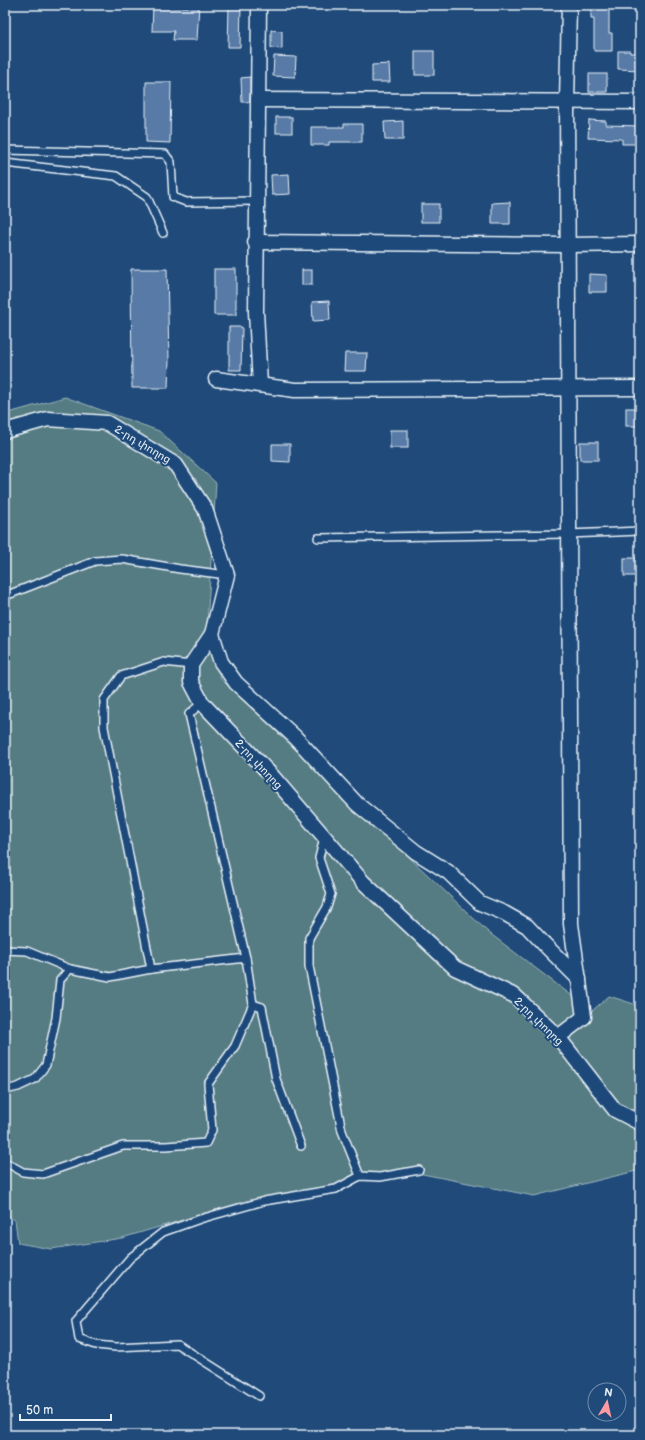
<svg xmlns="http://www.w3.org/2000/svg" width="645" height="1440" font-family="'Balsamiq Sans','Noto Sans Armenian',sans-serif">
<style>
.green{fill:#557b82;stroke:#9eb6bd}
.building{fill:#597aa6;stroke:#e8f1f8}
.lines{fill:none;stroke-linecap:round;stroke-linejoin:round}
.lane-casing{stroke:#e8f1f8;stroke-width:10}
.street-casing{stroke:#e8f1f8;stroke-width:17}
.lane{stroke:#1f4a7a;stroke-width:7}
.street{stroke:#1f4a7a;stroke-width:14}
.labels{text-anchor:middle;stroke-width:4;stroke-linejoin:round;paint-order:stroke}
.street-label{font-size:11px;fill:#e8f1f8;stroke:#1f4a7a}
</style>
<rect width="100%" height="100%" fill="#1f4a7a"/>
<filter id="ink" filterUnits="userSpaceOnUse"><feTurbulence type="fractalNoise" baseFrequency=".025" numOctaves="2"/><feDisplacementMap in="SourceGraphic" scale="8" xChannelSelector="R" yChannelSelector="G"/><feConvolveMatrix kernelMatrix="1 2 1 2 8 2 1 2 1" color-interpolation-filters="sRGB"/></filter>
<g filter="url(#ink)">
<!-- green -->
<polygon class="green" points="65,397 159,431 216,483 206,639 221,679 488,932 592,1011 609,996 640,1006 640,1170 534,1196 397,1169 351,1183 246,1201 122,1238 51,1249 18,1243 15,1220 5,1214 5,414"/>
<!-- building -->
<g class="building">
<polygon points="188,5 199,5 197,40 173,40 174,31 152,31 153,6 188,7"/>
<polygon points="229,5 241,5 240,47 228,47"/>
<polygon points="591,5 609,5 609,33 612,33 612,51 594,51 594,19 591,19"/>
<polygon points="271,30 282,31 282,49 271,48"/>
<rect x="415" y="51" width="19" height="24"/>
<polygon points="618,51 630,51 630,53 640,53 640,70 618,69"/>
<polygon points="274,56 296,57 295,77 273,76"/>
<polygon points="389,64 390,82 372,82 372,65"/>
<rect x="589" y="74" width="18" height="18"/>
<polygon points="250,77 250,102 242,102 241,78"/>
<polygon points="146,82 171,82 170,143 146,142"/>
<rect x="276" y="117" width="16" height="16"/>
<polygon points="589,120 606,121 606,125 640,126 640,144 622,144 622,139 588,138"/>
<polygon points="403,121 403,140 385,140 384,122"/>
<polygon points="344,124 362,124 362,142 329,142 329,145 311,145 311,127 344,127"/>
<polygon points="289,174 290,194 272,195 271,175"/>
<polygon points="510,202 510,224 492,224 492,203"/>
<rect x="421" y="204" width="18" height="18"/>
<polygon points="131,269 167,269 169,360 168,388 132,388"/>
<rect x="214" y="269" width="22" height="46"/>
<rect x="302" y="270" width="10" height="15"/>
<polygon points="589,274 607,275 607,292 589,292"/>
<polygon points="329,301 330,320 313,321 312,302"/>
<polygon points="229,327 242,327 241,370 229,370"/>
<polygon points="345,353 367,353 366,371 344,371"/>
<rect x="626" y="408" width="14" height="18"/>
<rect x="390" y="430" width="18" height="18"/>
<rect x="580" y="442" width="18" height="18"/>
<polygon points="272,444 290,444 290,462 272,461"/>
<rect x="624" y="558" width="16" height="18"/>
</g>
<g class="lines">
<defs>
<g id="lane">
<polyline points="5,150 165,154 171,162 173,197 186,202 256,201"/>
<polyline points="5,163 116,176 147,197 163,233"/>
<polyline points="318,538 569,534 640,531"/>
<polyline points="5,596 95,561 122,559 180,569 227,575"/>
<polyline points="324,838 319,858 331,894 327,907 309,938 309,966 342,1131 360,1176"/>
<polyline points="5,950 27,951 70,969 110,977 151,969 246,958 189,714 202,703"/>
<polyline points="151,969 104,727 104,700 121,676 164,662 191,665"/>
<polyline points="253,1004 262,1007 276,1079 301,1146"/>
<polyline points="5,1090 18,1087 35,1079 46,1065 56,1018 60,980 70,969"/>
<polyline points="5,1162 23,1172 43,1174 123,1146 166,1146 206,1143 212,1130 208,1084 235,1046 253,1004 246,958"/>
<polyline points="259,1396 177,1344 116,1347 96,1345 79,1339 76,1321 130,1258 163,1232 200,1219 264,1201 336,1189 360,1176 380,1177 419,1170"/>
</g>
<g id="street">
<polyline points="259,5 256,312 260,385"/>
<polyline points="258,100 640,102"/>
<polyline points="255,242 568,245 640,244"/>
<polyline points="216,379 295,390 640,388"/>
<polyline points="5,431 48,419 107,423 176,465 205,509 227,575 212,634 191,665 191,682 202,703 273,777 363,882 455,968 515,996 558,1037 615,1110 640,1123"/>
<polyline points="212,634 221,662 236,683 295,737 357,804 416,852 448,872 480,903 504,913 527,926 543,943 579,979"/>
<polyline points="558,1037 584,1017 571,924 567,103 569,5"/>
</g>
</defs>
<!-- lane casing -->
<use href="#lane" class="lane-casing"/>
<!-- street casing -->
<use href="#street" class="street-casing"/>
<!-- lane -->
<use href="#lane" class="lane"/>
<!-- street -->
<use href="#street" class="street"/>
</g>
</g>
<g class="labels">
<!-- street labels -->
<g class="street-label">
<text transform="translate(143 444) rotate(31)" y="4">2-րդ փողոց</text>
<text transform="translate(259 764) rotate(47)" y="4">2-րդ փողոց</text>
<text transform="translate(539 1021) rotate(44)" y="4">2-րդ փողոց</text>
</g>
</g>
<!-- margin -->
<rect width="645" height="1440" fill="none" stroke="#1f4a7a" stroke-width="20"/>
<rect x="10" y="10" width="625" height="1420" fill="none" stroke="#e8f1f8" stroke-width="1.5" filter="url(#ink)"/>
<!-- north arrow -->
<g transform="translate(607 1402) rotate(9)"><circle r="19" fill="#1f4a7a" stroke="#6f8dac"/>
<path d="M0-3L7 15L0 10L-7 15Z" fill="#ff9aa2"/>
<text y="-6" font-size="11" font-weight="bold" text-anchor="middle" fill="#e8f1f8">N</text>
</g>
<!-- scale -->
<path d="M20 1414v6h91v-6" fill="none" stroke="#e8f1f8" stroke-width="2"/>
<text x="26" y="1414" font-size="12" fill="#e8f1f8" stroke="#1f4a7a" stroke-width="3" paint-order="stroke">50 m</text>
</svg>
